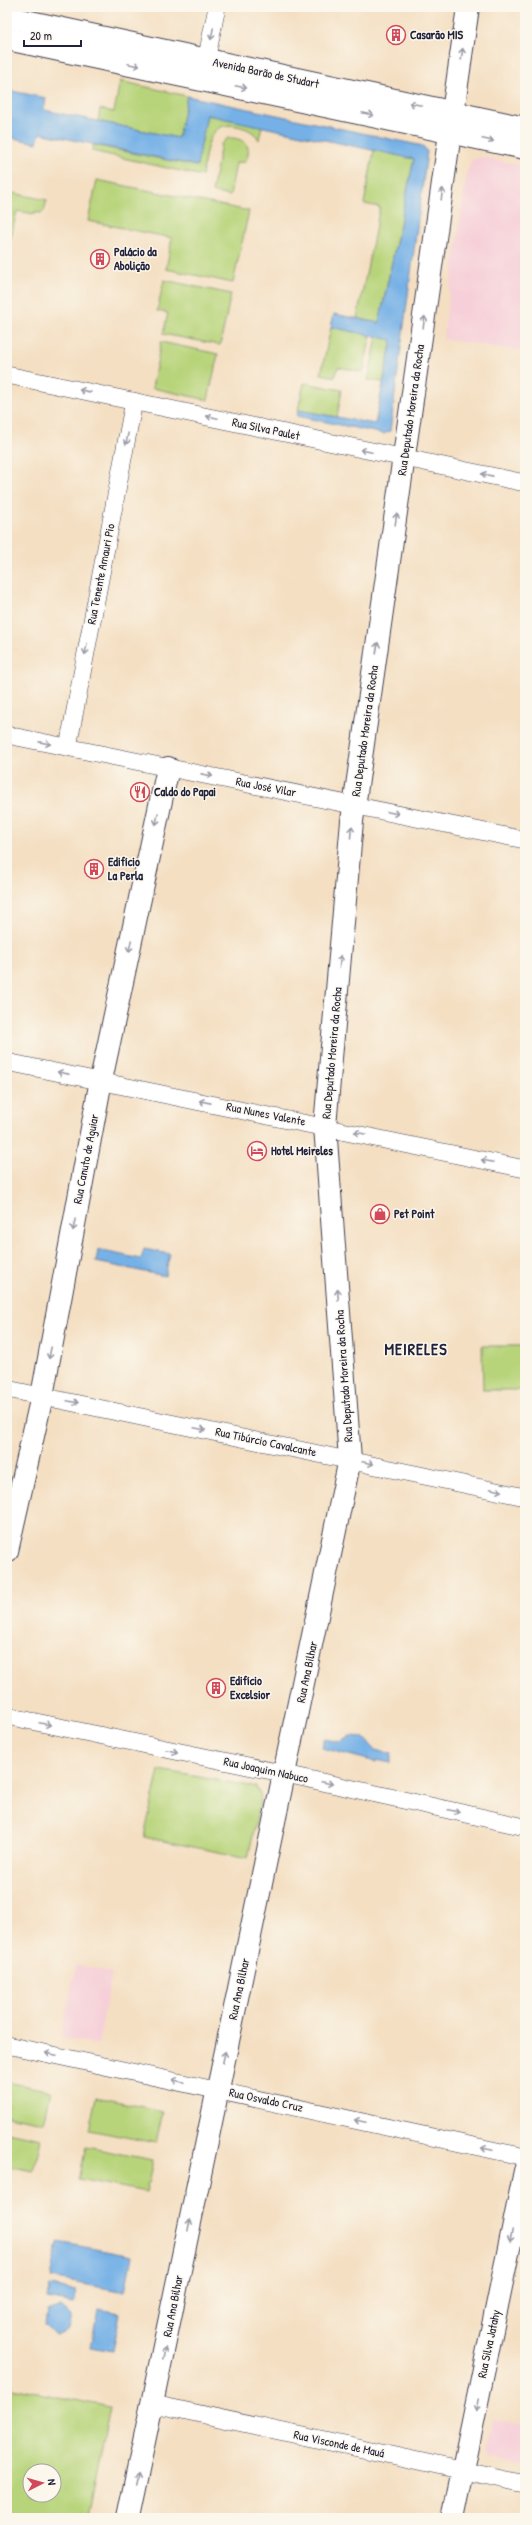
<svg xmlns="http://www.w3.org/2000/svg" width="532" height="2525" font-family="'Patrick Hand',sans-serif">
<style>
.built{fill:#f6cfd8}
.green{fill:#b8d47a;stroke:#6d7b5a;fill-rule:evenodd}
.water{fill:#75b0e6;stroke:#4c6990}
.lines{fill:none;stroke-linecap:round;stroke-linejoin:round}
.street-casing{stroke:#423e4f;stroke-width:18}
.secondary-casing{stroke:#423e4f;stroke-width:24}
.primary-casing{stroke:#423e4f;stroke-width:24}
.street{stroke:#fff;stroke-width:17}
.secondary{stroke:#fff;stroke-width:22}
.primary{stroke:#fff;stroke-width:22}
.oneway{stroke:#9c9ca7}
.labels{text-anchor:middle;stroke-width:3;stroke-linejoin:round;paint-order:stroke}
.poi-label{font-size:12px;font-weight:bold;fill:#22223b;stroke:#fbf7ec;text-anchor:start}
.street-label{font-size:12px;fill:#22223b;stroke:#fbf7ec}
.district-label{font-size:16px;font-weight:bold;letter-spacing:1px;fill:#22223b;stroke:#fbf7ec}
</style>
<rect width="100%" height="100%" fill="#fbf7ec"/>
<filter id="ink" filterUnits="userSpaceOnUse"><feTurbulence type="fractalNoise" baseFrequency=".025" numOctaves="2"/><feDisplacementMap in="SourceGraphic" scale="8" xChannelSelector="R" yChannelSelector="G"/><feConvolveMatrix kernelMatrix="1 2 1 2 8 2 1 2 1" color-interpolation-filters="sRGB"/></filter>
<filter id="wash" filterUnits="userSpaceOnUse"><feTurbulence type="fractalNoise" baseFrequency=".012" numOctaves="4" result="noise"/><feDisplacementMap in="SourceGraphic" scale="16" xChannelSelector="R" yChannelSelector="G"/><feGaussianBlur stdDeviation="0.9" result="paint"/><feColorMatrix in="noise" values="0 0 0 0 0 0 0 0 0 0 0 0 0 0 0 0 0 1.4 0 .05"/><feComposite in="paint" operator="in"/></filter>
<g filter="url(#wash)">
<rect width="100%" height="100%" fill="#f4dfc2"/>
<!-- built -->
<g class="built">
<polygon points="482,157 525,166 525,352 443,339 467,172 472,160"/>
<polygon points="76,1965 112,1972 98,2045 61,2037"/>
<polygon points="492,2419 525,2425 525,2466 489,2458 486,2451"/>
</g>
<!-- green -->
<g class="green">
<polygon points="120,81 187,96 178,138 98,121 100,109 114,112"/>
<path d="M207,115l55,10 -3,15c-5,-9 -13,-12 -23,-14 -30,-6 -30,29 -34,50l-110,-25 1,-6 103,21z"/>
<path d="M228,138c16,-1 26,9 17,24l-9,1 -6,33 -18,-4 9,-48z"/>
<polygon points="374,150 414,159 379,323 357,318 380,207 364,204"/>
<polygon points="97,180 249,211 233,283 166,269 172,238 88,221"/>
<polygon points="7,192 47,200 44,211 41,213 34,212 34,214 17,211 7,253"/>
<polygon points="164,280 231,294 220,345 163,334 168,313 157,311"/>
<polygon points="331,327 371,335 363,372 338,367 335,377 321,374"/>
<polygon points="377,337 392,339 383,382 368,380"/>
<polygon points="161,342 218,354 208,400 152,388"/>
<polygon points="304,383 342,390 337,417 298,410"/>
<polygon points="482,1346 525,1346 525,1390 483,1390"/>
<polygon points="159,1770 256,1787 261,1797 248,1858 144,1837"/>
<polygon points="7,2082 51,2091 44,2123 7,2116"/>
<polygon points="96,2097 163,2111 156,2143 89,2130"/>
<polygon points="7,2132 41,2139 34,2171 7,2166"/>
<polygon points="86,2147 153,2160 146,2192 79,2179"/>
<path d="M7,2387l103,20 -22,111h-81zM30,2471h24v24h-24z"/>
</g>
<!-- water -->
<g class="water">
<polygon points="7,90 46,98 44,110 178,138 187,96 423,146 427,152 390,431 384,434 297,416 298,410 375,424 392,340 331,327 334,314 379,323 414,159 207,115 197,166 40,133 37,143 7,137"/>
<polygon points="144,1249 170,1254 165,1276 96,1262 98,1250 141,1259"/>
<polygon points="350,1736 364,1737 375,1750 392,1754 390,1763 377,1760 376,1762 322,1748 324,1739 341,1742"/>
<polygon points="58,2242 132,2256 125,2292 51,2278"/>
<polygon points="50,2286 76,2291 74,2303 48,2298"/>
<polygon points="61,2306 72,2316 69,2330 56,2336 45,2325 47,2311"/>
<polygon points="98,2309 120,2313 113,2351 91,2347"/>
</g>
</g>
<g filter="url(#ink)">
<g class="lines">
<defs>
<g id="street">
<polyline points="204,71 217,7"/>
<polyline points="7,375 525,483"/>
<polyline points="7,735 525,840"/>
<polyline points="68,747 134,401"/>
<polyline points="7,1062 525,1169"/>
<polyline points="7,1389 525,1497"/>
<polyline points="7,1716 286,1774 525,1827"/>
<polyline points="7,2045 525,2157"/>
<polyline points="154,2404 525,2484"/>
</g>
<g id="secondary">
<polyline points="7,1551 42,1396 101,1080 168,768"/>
<polyline points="128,2518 350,1459 325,1126 352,821 468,7"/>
<polyline points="453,2518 525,2171"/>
</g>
<g id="primary">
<polyline points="7,17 525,128"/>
<polyline points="7,39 525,148"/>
</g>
</defs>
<!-- street casing -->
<use href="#street" class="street-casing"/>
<!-- secondary casing -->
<use href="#secondary" class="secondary-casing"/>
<!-- primary casing -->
<use href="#primary" class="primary-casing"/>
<!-- street -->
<use href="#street" class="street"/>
<!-- secondary -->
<use href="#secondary" class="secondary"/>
<!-- primary -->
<use href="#primary" class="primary"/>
</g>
<!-- one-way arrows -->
<defs><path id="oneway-shaft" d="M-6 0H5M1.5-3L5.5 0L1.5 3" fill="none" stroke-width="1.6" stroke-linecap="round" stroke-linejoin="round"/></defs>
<g class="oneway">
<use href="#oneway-shaft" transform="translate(212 34) rotate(102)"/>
<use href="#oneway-shaft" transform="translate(462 54) rotate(-82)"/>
<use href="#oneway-shaft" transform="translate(134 65) rotate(12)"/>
<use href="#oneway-shaft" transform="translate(241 87) rotate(12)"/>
<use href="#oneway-shaft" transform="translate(415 104) rotate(-168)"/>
<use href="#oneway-shaft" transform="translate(368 114) rotate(12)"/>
<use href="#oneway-shaft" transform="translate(488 140) rotate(12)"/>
<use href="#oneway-shaft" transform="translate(442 194) rotate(-82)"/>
<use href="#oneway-shaft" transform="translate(424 322) rotate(-82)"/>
<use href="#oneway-shaft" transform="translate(85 391) rotate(-169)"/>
<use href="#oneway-shaft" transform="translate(212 417) rotate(-168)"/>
<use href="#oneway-shaft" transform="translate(127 439) rotate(101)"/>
<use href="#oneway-shaft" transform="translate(366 451) rotate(-168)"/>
<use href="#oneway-shaft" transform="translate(487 475) rotate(-169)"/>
<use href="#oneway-shaft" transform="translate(396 519) rotate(-82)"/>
<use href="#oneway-shaft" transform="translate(377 648) rotate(-82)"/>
<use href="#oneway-shaft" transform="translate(86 649) rotate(101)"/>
<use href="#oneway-shaft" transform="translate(45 743) rotate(11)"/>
<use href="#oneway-shaft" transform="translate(207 775) rotate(11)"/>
<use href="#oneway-shaft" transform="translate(393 813) rotate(12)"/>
<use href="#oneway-shaft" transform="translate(157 819) rotate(102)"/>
<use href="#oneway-shaft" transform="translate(351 832) rotate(-85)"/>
<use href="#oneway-shaft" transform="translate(130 946) rotate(102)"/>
<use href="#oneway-shaft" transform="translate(340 961) rotate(-85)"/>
<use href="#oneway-shaft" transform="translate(63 1073) rotate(-169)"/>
<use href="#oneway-shaft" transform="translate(205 1102) rotate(-169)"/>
<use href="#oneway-shaft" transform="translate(360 1133) rotate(-168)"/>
<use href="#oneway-shaft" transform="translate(487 1161) rotate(-168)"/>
<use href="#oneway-shaft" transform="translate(74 1225) rotate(101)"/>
<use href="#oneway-shaft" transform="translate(338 1295) rotate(-94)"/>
<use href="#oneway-shaft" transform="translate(50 1353) rotate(101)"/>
<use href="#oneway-shaft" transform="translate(73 1402) rotate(12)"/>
<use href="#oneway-shaft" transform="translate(200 1429) rotate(12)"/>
<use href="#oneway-shaft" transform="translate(368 1463) rotate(12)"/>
<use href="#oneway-shaft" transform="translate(496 1490) rotate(12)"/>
<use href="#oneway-shaft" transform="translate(45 1724) rotate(12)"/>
<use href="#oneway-shaft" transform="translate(172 1751) rotate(12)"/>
<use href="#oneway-shaft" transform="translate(327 1783) rotate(12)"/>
<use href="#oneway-shaft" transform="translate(454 1811) rotate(12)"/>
<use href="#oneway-shaft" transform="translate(51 2054) rotate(-168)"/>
<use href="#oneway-shaft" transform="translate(224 2057) rotate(-78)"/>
<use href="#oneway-shaft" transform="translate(178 2081) rotate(-168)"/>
<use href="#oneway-shaft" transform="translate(360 2121) rotate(-168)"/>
<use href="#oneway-shaft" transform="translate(487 2149) rotate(-168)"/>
<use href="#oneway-shaft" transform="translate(189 2225) rotate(-79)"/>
<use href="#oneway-shaft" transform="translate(511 2236) rotate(102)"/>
<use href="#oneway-shaft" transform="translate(164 2353) rotate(-79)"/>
<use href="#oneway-shaft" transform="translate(477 2405) rotate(102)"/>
<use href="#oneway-shaft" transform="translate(137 2480) rotate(-78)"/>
</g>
</g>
<!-- icons -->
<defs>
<symbol id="building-ring" viewBox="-11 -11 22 22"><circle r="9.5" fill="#fbf7ec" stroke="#d1495b" stroke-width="1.5"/><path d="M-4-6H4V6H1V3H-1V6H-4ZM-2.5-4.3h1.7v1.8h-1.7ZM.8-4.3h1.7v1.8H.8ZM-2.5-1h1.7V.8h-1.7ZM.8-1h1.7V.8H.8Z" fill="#d1495b"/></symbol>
<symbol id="restaurant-ring" viewBox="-11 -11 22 22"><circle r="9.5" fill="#fbf7ec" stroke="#d1495b" stroke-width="1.5"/><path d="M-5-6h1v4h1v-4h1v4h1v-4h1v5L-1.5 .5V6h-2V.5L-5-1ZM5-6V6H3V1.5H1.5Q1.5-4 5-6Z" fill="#d1495b"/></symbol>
<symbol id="hotel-ring" viewBox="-11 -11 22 22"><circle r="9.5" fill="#fbf7ec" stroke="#d1495b" stroke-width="1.5"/><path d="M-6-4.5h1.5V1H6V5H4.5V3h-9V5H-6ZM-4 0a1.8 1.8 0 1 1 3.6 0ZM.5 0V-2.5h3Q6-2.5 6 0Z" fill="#d1495b"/></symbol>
<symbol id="shop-ring" viewBox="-11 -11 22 22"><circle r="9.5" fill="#fbf7ec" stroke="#d1495b" stroke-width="1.5"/><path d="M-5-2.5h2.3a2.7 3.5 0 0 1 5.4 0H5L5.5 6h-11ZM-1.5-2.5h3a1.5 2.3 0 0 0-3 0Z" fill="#d1495b"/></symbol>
</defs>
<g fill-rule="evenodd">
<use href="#building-ring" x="385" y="24" width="22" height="22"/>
<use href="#building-ring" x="89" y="248" width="22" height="22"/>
<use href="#restaurant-ring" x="129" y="781" width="22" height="22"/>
<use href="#building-ring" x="83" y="858" width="22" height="22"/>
<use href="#hotel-ring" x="246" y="1140" width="22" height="22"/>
<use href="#shop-ring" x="369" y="1203" width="22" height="22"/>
<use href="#building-ring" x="205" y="1677" width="22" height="22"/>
</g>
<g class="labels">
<!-- poi labels -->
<g class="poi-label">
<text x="410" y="39">Casarão MIS</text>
<text x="114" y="256">Palácio da<tspan x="114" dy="14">Abolição</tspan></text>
<text x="154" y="796">Caldo do Papai</text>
<text x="108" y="866">Edifício<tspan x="108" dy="14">La Perla</tspan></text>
<text x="271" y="1155">Hotel Meireles</text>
<text x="394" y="1218">Pet Point</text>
<text x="230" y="1685">Edifício<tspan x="230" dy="14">Excelsior</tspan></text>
</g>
<!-- street labels -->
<g class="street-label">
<text transform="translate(266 73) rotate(12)" y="4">Avenida Barão de Studart</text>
<text transform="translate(411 410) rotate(-82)" y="4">Rua Deputado Moreira da Rocha</text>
<text transform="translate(266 429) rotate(12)" y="4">Rua Silva Paulet</text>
<text transform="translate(101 574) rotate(-79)" y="4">Rua Tenente Amauri Pio</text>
<text transform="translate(365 731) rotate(-82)" y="4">Rua Deputado Moreira da Rocha</text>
<text transform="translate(266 787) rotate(11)" y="4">Rua José Vilar</text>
<text transform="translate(332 1053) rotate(-85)" y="4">Rua Deputado Moreira da Rocha</text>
<text transform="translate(266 1114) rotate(11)" y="4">Rua Nunes Valente</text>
<text transform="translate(86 1159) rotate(-79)" y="4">Rua Canuto de Aguiar</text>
<text transform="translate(344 1376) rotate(-94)" y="4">Rua Deputado Moreira da Rocha</text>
<text transform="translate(266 1442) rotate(12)" y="4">Rua Tibúrcio Cavalcante</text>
<text transform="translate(307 1672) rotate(-78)" y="4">Rua Ana Bilhar</text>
<text transform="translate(266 1770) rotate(12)" y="4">Rua Joaquim Nabuco</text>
<text transform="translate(239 1989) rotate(-78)" y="4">Rua Ana Bilhar</text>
<text transform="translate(266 2100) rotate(12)" y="4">Rua Osvaldo Cruz</text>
<text transform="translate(173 2306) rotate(-79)" y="4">Rua Ana Bilhar</text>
<text transform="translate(489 2344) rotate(-78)" y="4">Rua Silva Jatahy</text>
<text transform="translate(339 2444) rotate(12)" y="4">Rua Visconde de Mauá</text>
</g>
<!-- district labels -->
<g class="district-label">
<text x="416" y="1355">MEIRELES</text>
</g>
</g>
<!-- margin -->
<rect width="532" height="2525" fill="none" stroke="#fbf7ec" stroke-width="24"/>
<!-- north arrow -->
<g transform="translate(42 2483) rotate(84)"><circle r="19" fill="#fbf7ec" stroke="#a4a2a5"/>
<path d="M0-3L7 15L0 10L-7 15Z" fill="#d1495b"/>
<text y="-6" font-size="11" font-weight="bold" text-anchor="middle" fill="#22223b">N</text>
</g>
<!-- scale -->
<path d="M24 40v6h57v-6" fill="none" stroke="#22223b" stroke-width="2"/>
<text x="30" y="40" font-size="12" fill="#22223b" stroke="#fbf7ec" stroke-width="3" paint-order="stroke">20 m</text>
</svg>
